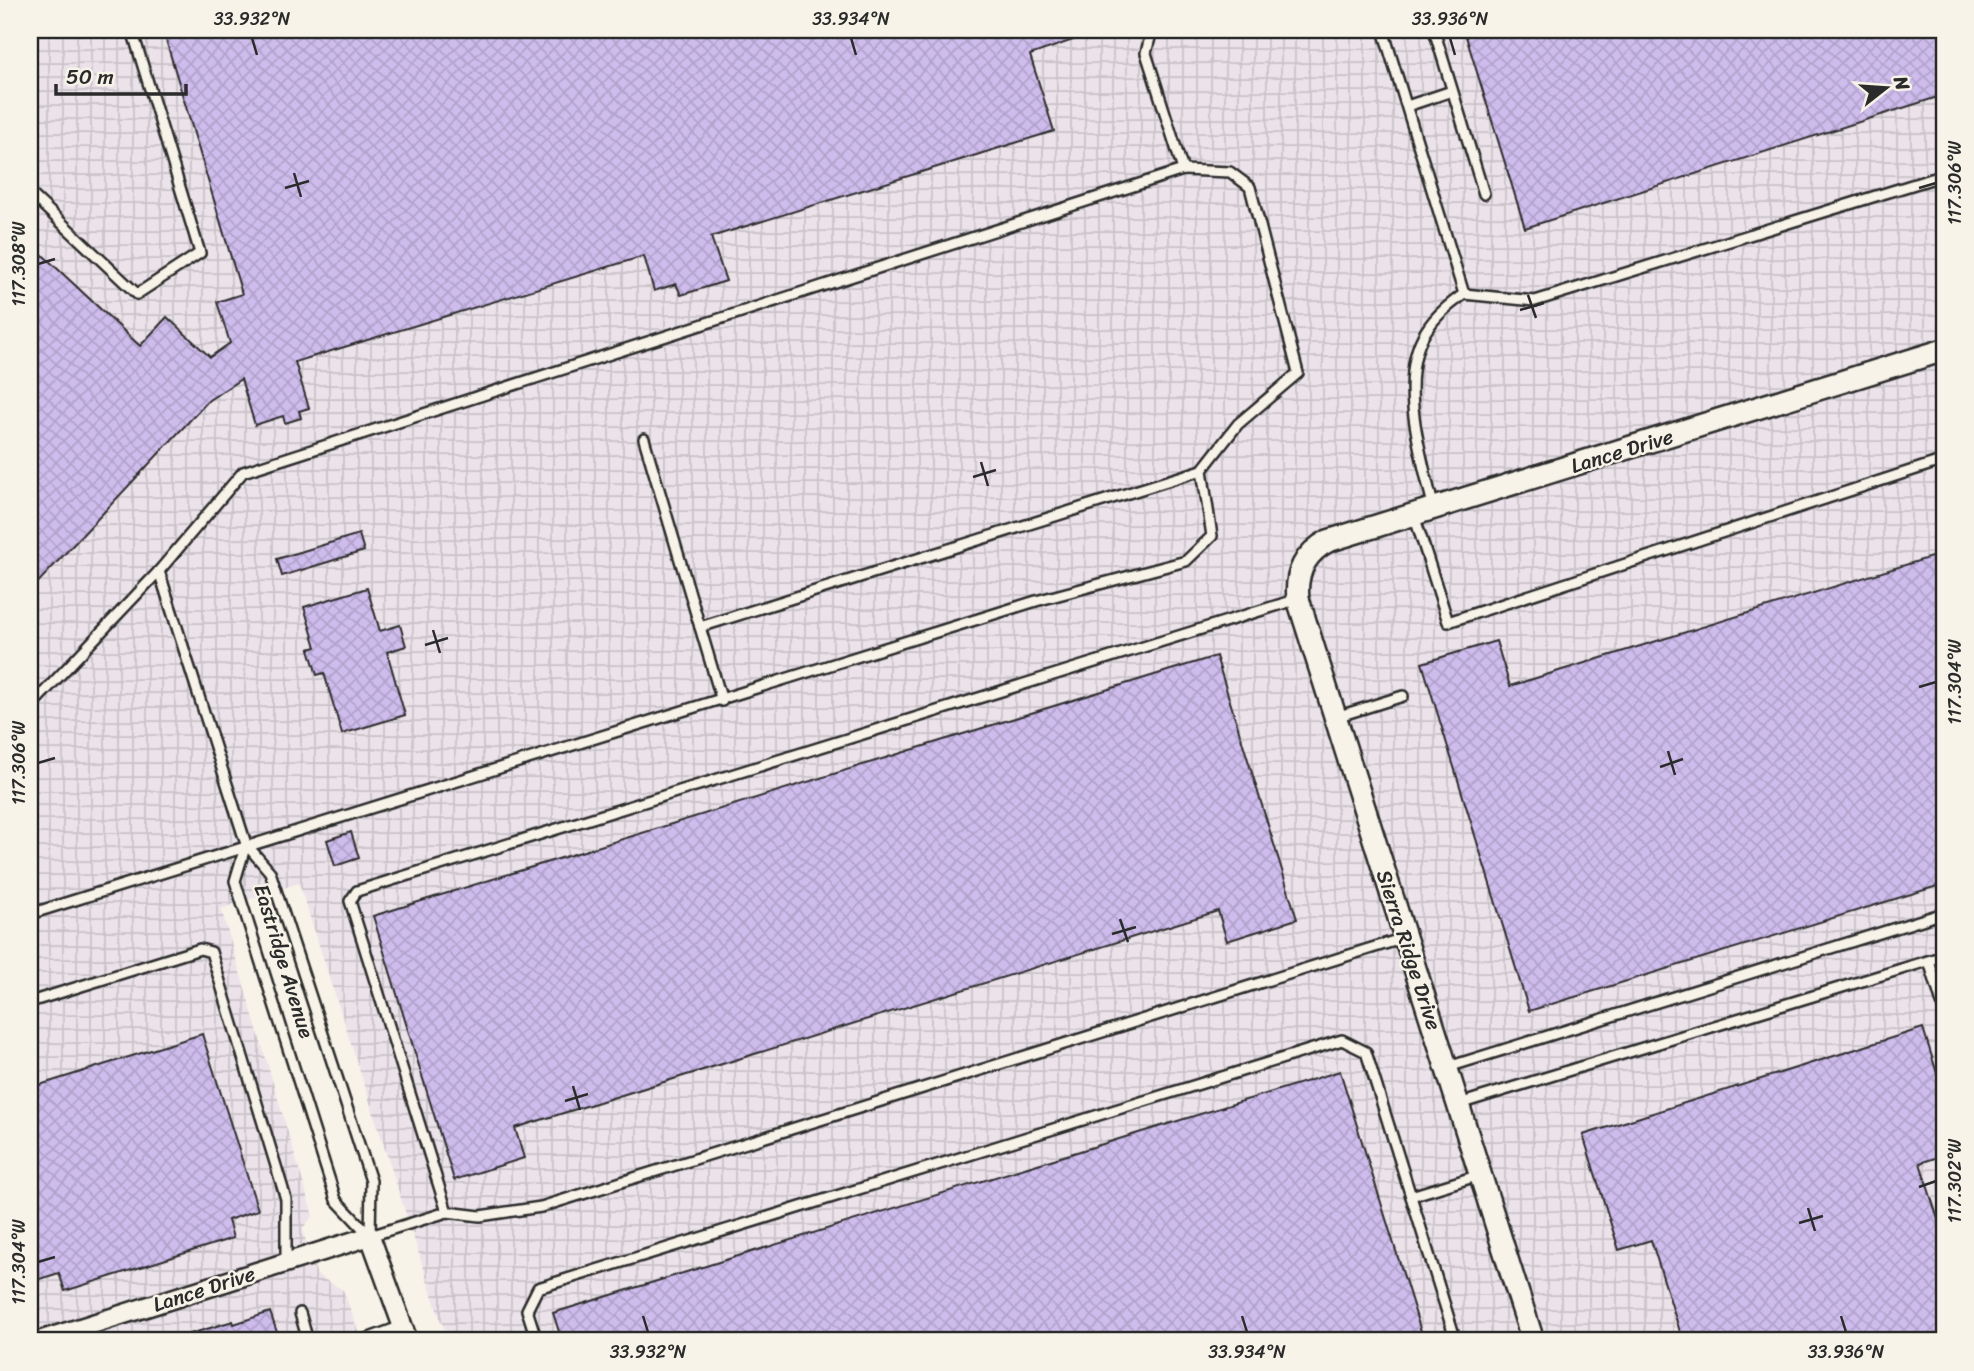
<svg xmlns="http://www.w3.org/2000/svg" width="1974" height="1371" font-family="Sriracha,sans-serif">
<style>
.industrial{fill:url(#industrial-grid)}
.building{fill:url(#building-cross-hatch);stroke:#2b2b2b;stroke-width:2}
.lines{fill:none;stroke-linecap:round;stroke-linejoin:round}
.service-casing{stroke:#2b2b2b;stroke-width:14}
.minor-casing{stroke:#2b2b2b;stroke-width:23}
.tertiary-casing{stroke:#2b2b2b;stroke-width:26}
.service{stroke:#f7f3e8;stroke-width:9}
.minor{stroke:#f7f3e8;stroke-width:18}
.tertiary{stroke:#f7f3e8;stroke-width:21}
.ticks{fill:none;stroke:#2b2b2b;stroke-width:2.5}
.labels{text-anchor:middle;stroke-width:5;stroke-linejoin:round;paint-order:stroke}
.street-label{font-size:21px;fill:#2b2b2b;stroke:#f7f3e8}
.neatline{fill:none;stroke:#2b2b2b;stroke-width:2.5}
.ticks-label{font-size:18px;text-anchor:middle;fill:#2b2b2b}
</style>
<defs>
<pattern id="industrial-grid" width="8" height="8" patternUnits="userSpaceOnUse" patternTransform="scale(1.75)"><rect width="8" height="8" fill="#ebe2ea"/><path d="M0 4h8M4 0v8" fill="none" stroke="#cac2c9"/></pattern>
<pattern id="building-cross-hatch" width="8" height="8" patternUnits="userSpaceOnUse" patternTransform="scale(1.75)"><rect width="8" height="8" fill="#cebced"/><path d="M0 0l8 8M0 8l8-8" fill="none" stroke="#b1a2cb"/></pattern>
</defs>
<rect width="100%" height="100%" fill="#f7f3e8"/>
<filter id="ink" filterUnits="userSpaceOnUse"><feTurbulence type="fractalNoise" baseFrequency=".0143" numOctaves="2"/><feDisplacementMap in="SourceGraphic" scale="14" xChannelSelector="R" yChannelSelector="G"/><feConvolveMatrix kernelMatrix="1 2 1 2 8 2 1 2 1" color-interpolation-filters="sRGB"/></filter>
<g filter="url(#ink)">
<!-- industrial -->
<polygon class="industrial" points="30,30 1944,30 1944,1341 450,1341 440,1319 299,883 221,909 313,1216 302,1229 317,1275 343,1290 362,1341 30,1341"/>
<!-- building -->
<g class="building">
<polygon points="163,30 1095,30 1096,32 1030,55 1054,131 711,237 726,281 681,295 676,284 654,291 644,256 295,362 309,408 299,411 301,418 285,423 283,416 255,425 241,379 209,400 30,591 30,243 140,346 167,317 210,357 230,343 217,302 242,294"/>
<polygon points="1464,30 1944,30 1944,95 1525,228"/>
<polygon points="359,534 364,551 282,576 277,559"/>
<polygon points="1944,553 1944,884 1529,1011 1422,663 1496,641 1510,686"/>
<polygon points="367,588 380,631 400,625 406,646 387,652 405,715 342,734 324,673 317,675 309,649 316,647 304,607"/>
<polygon points="1216,656 1297,919 1227,941 1218,911 515,1128 524,1158 454,1180 373,916"/>
<polygon points="351,832 359,858 335,866 327,840"/>
<polygon points="1923,1028 1944,1096 1944,1155 1920,1163 1944,1238 1944,1341 1683,1341 1651,1240 1619,1250 1583,1135"/>
<polygon points="202,1034 258,1210 228,1220 233,1238 65,1291 59,1273 30,1282 30,1088"/>
<polygon points="1340,1071 1424,1341 562,1341 553,1313"/>
<polygon points="270,1312 280,1341 178,1341 177,1338 233,1321 234,1324"/>
</g>
<g class="lines">
<defs>
<g id="service">
<path d="M1383,30l81,264c-15,11 -28,21 -38,37 -30,47 -4,128 8,178"/>
<polyline points="1434,30 1484,194"/>
<polyline points="1407,106 1452,91"/>
<polyline points="30,193 137,294 200,253 132,30"/>
<polyline points="1464,294 1535,301 1944,175"/>
<polyline points="644,439 722,701"/>
<polyline points="1414,515 1448,622 1944,460"/>
<polyline points="700,627 1202,470"/>
<polyline points="30,707 159,571"/>
<polyline points="1336,717 1403,696"/>
<polyline points="246,844 235,881 336,1200 370,1236"/>
<polyline points="30,914 1036,601 1186,561 1212,536 1202,470 1238,424 1298,373 1250,187 1230,172 1183,170"/>
<polyline points="1929,961 1944,1010"/>
<polyline points="30,1002 200,949 211,952 286,1199 286,1263"/>
<polyline points="1448,1067 1944,913"/>
<polyline points="1459,1104 1944,956"/>
<polyline points="1411,1196 1480,1175"/>
<polyline points="447,1212 480,1216 541,1207 1404,938"/>
<polyline points="370,1236 371,1181 270,872 246,844 159,571 243,472 1183,170 1146,53 1152,30"/>
<polyline points="370,1236 447,1212 350,901 357,891 1298,599"/>
<polyline points="300,1313 308,1341"/>
<polyline points="361,1341 402,1326"/>
<polyline points="537,1341 527,1310 538,1288 1342,1040 1366,1052 1456,1341"/>
</g>
<polyline id="minor" points="39,1341 370,1236 408,1341"/>
<path id="tertiary" d="M1533,1341l-235,-742c-3,-26 7,-46 30,-58l616,-191"/>
</defs>
<!-- service casing -->
<use href="#service" class="service-casing"/>
<!-- minor casing -->
<use href="#minor" class="minor-casing"/>
<!-- tertiary casing -->
<use href="#tertiary" class="tertiary-casing"/>
<!-- service -->
<use href="#service" class="service"/>
<!-- minor -->
<use href="#minor" class="minor"/>
<!-- tertiary -->
<use href="#tertiary" class="tertiary"/>
</g>
</g>
<!-- ticks -->
<path class="ticks" d="M252,38l5,17M851,38l5,17M1450,38l5,17M294,173l7,24M285,188l24,-7M1919,188l17,-5M38,264l17,-5M1528,295l8,23M1520,310l24,-7M981,462l7,24M973,477l23,-7M433,630l7,23M425,645l23,-7M1919,687l17,-5M1668,751l7,24M38,763l17,-5M1660,767l23,-8M1120,919l8,23M1112,934l24,-7M573,1086l7,24M565,1101l23,-7M1919,1187l17,-6M1808,1208l7,23M1799,1223l24,-7M38,1262l17,-5M643,1316l5,16M1242,1316l5,16M1841,1316l5,16"/>
<g class="labels">
<!-- street labels -->
<g class="street-label">
<text transform="translate(1622 451) rotate(-17)" y="7">Lance Drive</text>
<text transform="translate(1409 950) rotate(72)" y="7">Sierra Ridge Drive</text>
<text transform="translate(284 961) rotate(73)" y="7">Eastridge Avenue</text>
<text transform="translate(204 1289) rotate(-18)" y="7">Lance Drive</text>
</g>
</g>
<!-- margin -->
<rect width="1974" height="1371" fill="none" stroke="#f7f3e8" stroke-width="77"/>
<!-- north arrow -->
<g transform="translate(1886 88) rotate(73)" stroke="#f7f3e8" stroke-width="5" paint-order="stroke">
<path d="M0-5L12 26L0 18L-12 26Z" fill="#2b2b2b"/>
<text y="-10" font-size="19" font-weight="bold" text-anchor="middle" fill="#2b2b2b">N</text>
</g>
<!-- scale -->
<path d="M56 84v10h130v-10" fill="none" stroke="#2b2b2b" stroke-width="3.5"/>
<text x="66" y="84" font-size="21" fill="#2b2b2b" stroke="#f7f3e8" stroke-width="5" paint-order="stroke">50 m</text>
<rect x="38" y="38" width="1898" height="1294" class="neatline"/>
<g class="ticks-label">
<text x="252" y="25">33.932°N</text>
<text x="851" y="25">33.934°N</text>
<text x="1450" y="25">33.936°N</text>
<text transform="translate(1955 183) rotate(-90)" y="6">117.306°W</text>
<text transform="translate(19 264) rotate(-90)" y="6">117.308°W</text>
<text transform="translate(1955 682) rotate(-90)" y="6">117.304°W</text>
<text transform="translate(19 763) rotate(-90)" y="6">117.306°W</text>
<text transform="translate(1955 1181) rotate(-90)" y="6">117.302°W</text>
<text transform="translate(19 1262) rotate(-90)" y="6">117.304°W</text>
<text x="648" y="1358">33.932°N</text>
<text x="1247" y="1358">33.934°N</text>
<text x="1846" y="1358">33.936°N</text>
</g>
</svg>
